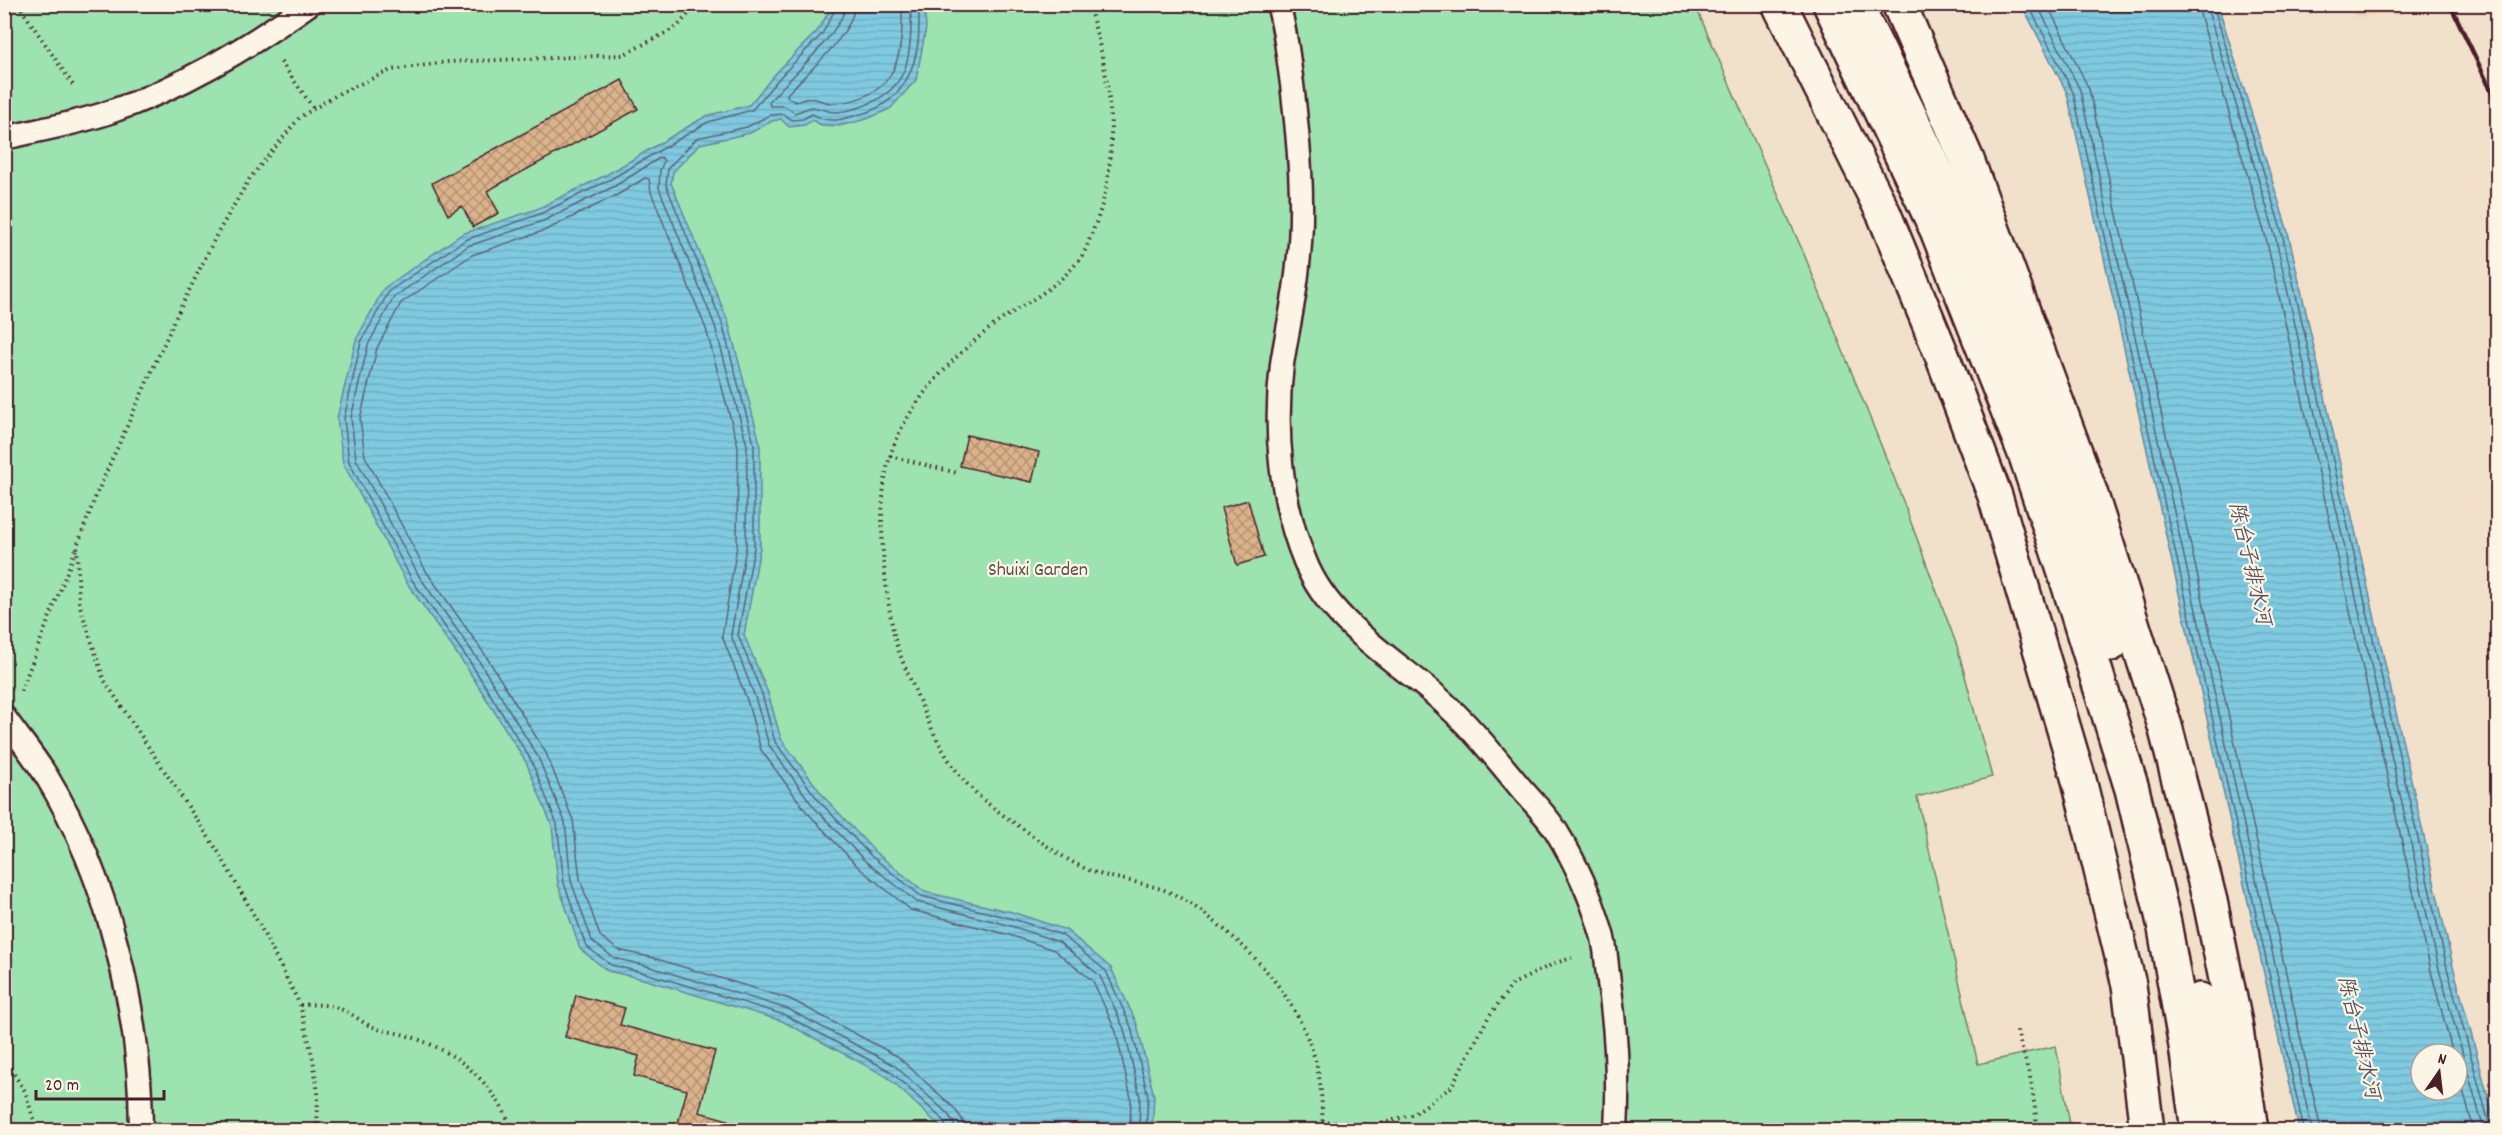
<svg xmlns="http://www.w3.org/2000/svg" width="2502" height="1135" font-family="Dekko,'LXGW WenKai TC',sans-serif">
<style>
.built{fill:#ebd3b7}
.green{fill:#9ce3b0;stroke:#73816e;stroke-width:1.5}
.water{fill:url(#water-rules);stroke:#6a8698;stroke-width:1.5;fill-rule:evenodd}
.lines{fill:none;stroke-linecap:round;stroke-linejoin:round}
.shore{stroke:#5f6373;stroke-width:1.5}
.building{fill:url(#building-cross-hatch);stroke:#4a1f2b;stroke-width:1.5}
.service-casing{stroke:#4a1f2b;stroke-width:27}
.tertiary-casing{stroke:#4a1f2b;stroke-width:38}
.path{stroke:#4a1f2b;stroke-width:4;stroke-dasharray:1.5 4.5;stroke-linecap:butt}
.service{stroke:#fcf5e5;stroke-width:22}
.tertiary{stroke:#fcf5e5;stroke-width:33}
.rail{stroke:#4a1f2b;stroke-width:4.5}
.labels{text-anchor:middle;stroke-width:4.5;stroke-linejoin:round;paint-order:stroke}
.park-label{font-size:20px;fill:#5e504c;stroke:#fcf5e5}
.water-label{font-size:21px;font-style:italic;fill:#5a5261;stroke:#fcf5e5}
</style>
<defs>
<pattern id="water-rules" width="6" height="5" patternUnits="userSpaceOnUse" patternTransform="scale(1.5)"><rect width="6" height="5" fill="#7fcae0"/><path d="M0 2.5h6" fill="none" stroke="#6fadc0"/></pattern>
<pattern id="building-cross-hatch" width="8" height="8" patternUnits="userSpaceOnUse" patternTransform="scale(1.5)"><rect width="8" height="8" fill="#dab38b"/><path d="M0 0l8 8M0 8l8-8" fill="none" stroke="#b39172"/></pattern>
</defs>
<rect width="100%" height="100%" fill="#f2e1ca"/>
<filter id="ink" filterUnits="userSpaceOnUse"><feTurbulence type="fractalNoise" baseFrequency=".0167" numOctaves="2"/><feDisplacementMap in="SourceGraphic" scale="12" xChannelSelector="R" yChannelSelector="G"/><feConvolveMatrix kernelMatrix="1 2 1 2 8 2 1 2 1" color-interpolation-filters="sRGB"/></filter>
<g filter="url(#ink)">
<!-- built -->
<polygon class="built" points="2350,5 2407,5 2402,15 2384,14 2355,17"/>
<!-- green -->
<polygon class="green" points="5,4 1695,5 1804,254 1897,485 1957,646 1992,777 1917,797 1978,1064 2056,1046 2071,1130 5,1130"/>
<!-- water -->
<g class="water">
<polygon points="833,5 924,5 926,28 916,80 890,109 867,119 839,126 821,125 812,120 805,125 789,127 781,119 772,121 750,133 700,144 673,172 671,183 728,321 760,443 760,548 744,635 768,693 781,739 824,797 875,852 925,892 1012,912 1066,930 1111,968 1137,1024 1154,1096 1152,1130 944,1130 886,1076 782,1021 643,979 608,971 580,949 558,884 552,826 526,762 467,668 407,583 343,463 337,418 356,340 384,288 462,234 537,209 608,174 706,116 749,105 776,73 818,30"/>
<path d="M2022,5h196l70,227 165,734 44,164h-198l-232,-1037zM2421,1054h36v36h-36z"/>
</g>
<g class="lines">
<!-- shore -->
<g class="shore">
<polyline points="838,4 822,34 781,76 752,110 708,122 611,179 540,214 465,240 389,291 361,342 344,419 349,462 412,580 472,665 531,760 557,824 564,883 586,946 611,965 645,973 785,1015 890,1071 941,1118 948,1130"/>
<path d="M846,4c-2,27 -59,76 -77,98l1,4h15l10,7 16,-6c10,0 16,6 27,5 25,-3 54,-15 65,-39 8,-16 9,-51 8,-69"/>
<path d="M855,4c-2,30 -43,64 -62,84l-6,6 1,4 8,4c23,-9 23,3 41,1 60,-6 67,-47 65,-99"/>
<path d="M918,4c5,49 -7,99 -61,111 -10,3 -22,7 -33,4 -4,0 -8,-4 -12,-5l-9,5 -11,1 -9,-6 -13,1 -23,12 -50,11 -29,30 -2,17 56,138 32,121v104l-16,87 24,59 13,48 44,59 52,55 50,40 89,22 52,17 44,36 25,56 17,69 -2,34"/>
<polyline points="2028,4 2073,92 2304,1130"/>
<polyline points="2037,4 2080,90 2312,1130"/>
<polyline points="2047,4 2089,89 2321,1130"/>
<polyline points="2197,4 2266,238 2431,971 2453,1054"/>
<polyline points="2206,4 2275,235 2439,969 2484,1130"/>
<polyline points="2213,4 2282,233 2447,968 2489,1123 2492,1127 2498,1128"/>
<polyline points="2457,1069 2474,1130"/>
<polyline points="955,1130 954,1123 947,1113 894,1065 788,1009 647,966 614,958 592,941 571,881 565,822 538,757 479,661 419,576 356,459 351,418 368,345 394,297 468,246 543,221 615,186 661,157 664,161 660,170 659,188 715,326 747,445 746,547 731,635 755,697 769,745 813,806 865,861 917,902 1008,925 1059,942 1100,976 1124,1029 1140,1097 1139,1130"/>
<polyline points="964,1130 962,1119 953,1107 897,1056 790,999 650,957 618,950 600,936 580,879 573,820 546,753 486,656 426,571 365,456 360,419 377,348 401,303 472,255 546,230 619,194 645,178 649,179 651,192 706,329 738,446 737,546 722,636 747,700 761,750 806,811 859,868 911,910 1006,934 1054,950 1093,981 1116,1032 1131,1098 1130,1130"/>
</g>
</g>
<!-- building -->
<g class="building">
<polygon points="622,80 638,109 487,191 499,213 473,227 462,206 448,215 432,183"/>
<polygon points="967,435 1039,452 1032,482 960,466"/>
<polygon points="1248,500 1264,557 1237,565 1221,508"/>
<polygon points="576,995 625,1008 620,1025 715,1051 699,1112 728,1120 726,1130 676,1130 687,1090 634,1076 639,1056 565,1037"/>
</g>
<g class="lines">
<defs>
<g id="service">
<path d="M1278,4c8,27 10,53 14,80 7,60 13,122 6,181 -3,34 -11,66 -16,99 -8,65 -2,137 23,197 23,59 83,94 129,133 32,27 58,59 85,92 12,14 26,28 36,43 19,31 36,67 46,102 5,14 5,30 7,44 8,52 11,103 8,155"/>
<path d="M4,138c34,-8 70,-14 103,-25 74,-25 139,-64 202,-109"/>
<path d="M4,717c14,20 30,39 43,60 61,101 94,236 94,353"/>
</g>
<g id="tertiary">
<polyline points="1779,4 1884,214 1940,350 1995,496 2079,780 2129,985 2147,1130"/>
<polyline points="1830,4 1937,230 2026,456 2064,570 2132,789 2164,923 2186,1046 2198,1130"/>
<path d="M1855,4c54,107 106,216 150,326 41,103 74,209 106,314"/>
<polyline points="1899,4 1967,160 2090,492 2165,726 2210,901 2235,1023 2251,1130"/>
<polyline points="2200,1000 2225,1130"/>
</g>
</defs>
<!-- service casing -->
<use href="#service" class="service-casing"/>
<!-- tertiary casing -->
<use href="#tertiary" class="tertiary-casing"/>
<!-- path -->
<g class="path">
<polyline points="18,4 75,88"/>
<path d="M1088,4c23,73 35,152 6,224 -5,11 -8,24 -15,32 -25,32 -60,45 -90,69 -40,31 -85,79 -99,128 -15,48 -6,128 4,178 4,18 13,36 20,53 15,36 32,77 61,104 15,15 34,27 51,39 19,14 39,28 60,38 26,11 57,12 83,23 24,11 44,28 64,45 40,36 71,77 84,130 5,20 5,42 6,63"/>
<polyline points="1314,10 1324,4"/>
<polyline points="281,62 314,109"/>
<polyline points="890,456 957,473"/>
<polyline points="21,691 76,549"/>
<path d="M300,1005c18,-1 33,-1 49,8 8,4 15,11 24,14 11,5 24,5 35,9 52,16 84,46 105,94"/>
<polyline points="2017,1031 2031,1081 2038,1130"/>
<polyline points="4,1059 25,1091 37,1130"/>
<polyline points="1322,1122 1377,1125 1414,1114 1451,1087 1489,1016 1513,984 1555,963 1572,958"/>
<polyline points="317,1130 318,1093 313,1059 300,1005 260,926 219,853 104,680 79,603 77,546 97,493 176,317 217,234 250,178 300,117 340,93 391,70 448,62 623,55 677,27 697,4"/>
</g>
<!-- service -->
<use href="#service" class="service"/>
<!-- tertiary -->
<use href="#tertiary" class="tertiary"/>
<!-- rail -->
<polyline class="rail" points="2450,4 2498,105"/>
</g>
</g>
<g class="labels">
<!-- park labels -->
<g class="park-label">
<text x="1038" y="575">Shuixi Garden</text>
</g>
<!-- water labels -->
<g class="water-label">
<text transform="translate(2251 563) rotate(77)" y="7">陈台子排水河</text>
<text transform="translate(2360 1037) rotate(77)" y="7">陈台子排水河</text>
</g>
</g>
<!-- margin -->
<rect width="2502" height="1135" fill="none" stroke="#fcf5e5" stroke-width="24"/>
<rect x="12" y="12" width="2478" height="1111" fill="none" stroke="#4a1f2b" stroke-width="2" filter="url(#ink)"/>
<!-- north arrow -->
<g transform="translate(2439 1072) rotate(14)"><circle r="28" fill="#fcf5e5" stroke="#b59f9b" stroke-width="1.5"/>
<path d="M0-4.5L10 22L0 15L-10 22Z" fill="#4a1f2b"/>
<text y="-9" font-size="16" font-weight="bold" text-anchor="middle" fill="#4a1f2b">N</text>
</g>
<!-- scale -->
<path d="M36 1090v9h128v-9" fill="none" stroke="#4a1f2b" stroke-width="3"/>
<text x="45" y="1090" font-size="18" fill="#4a1f2b" stroke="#fcf5e5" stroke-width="4.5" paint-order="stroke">20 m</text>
</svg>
